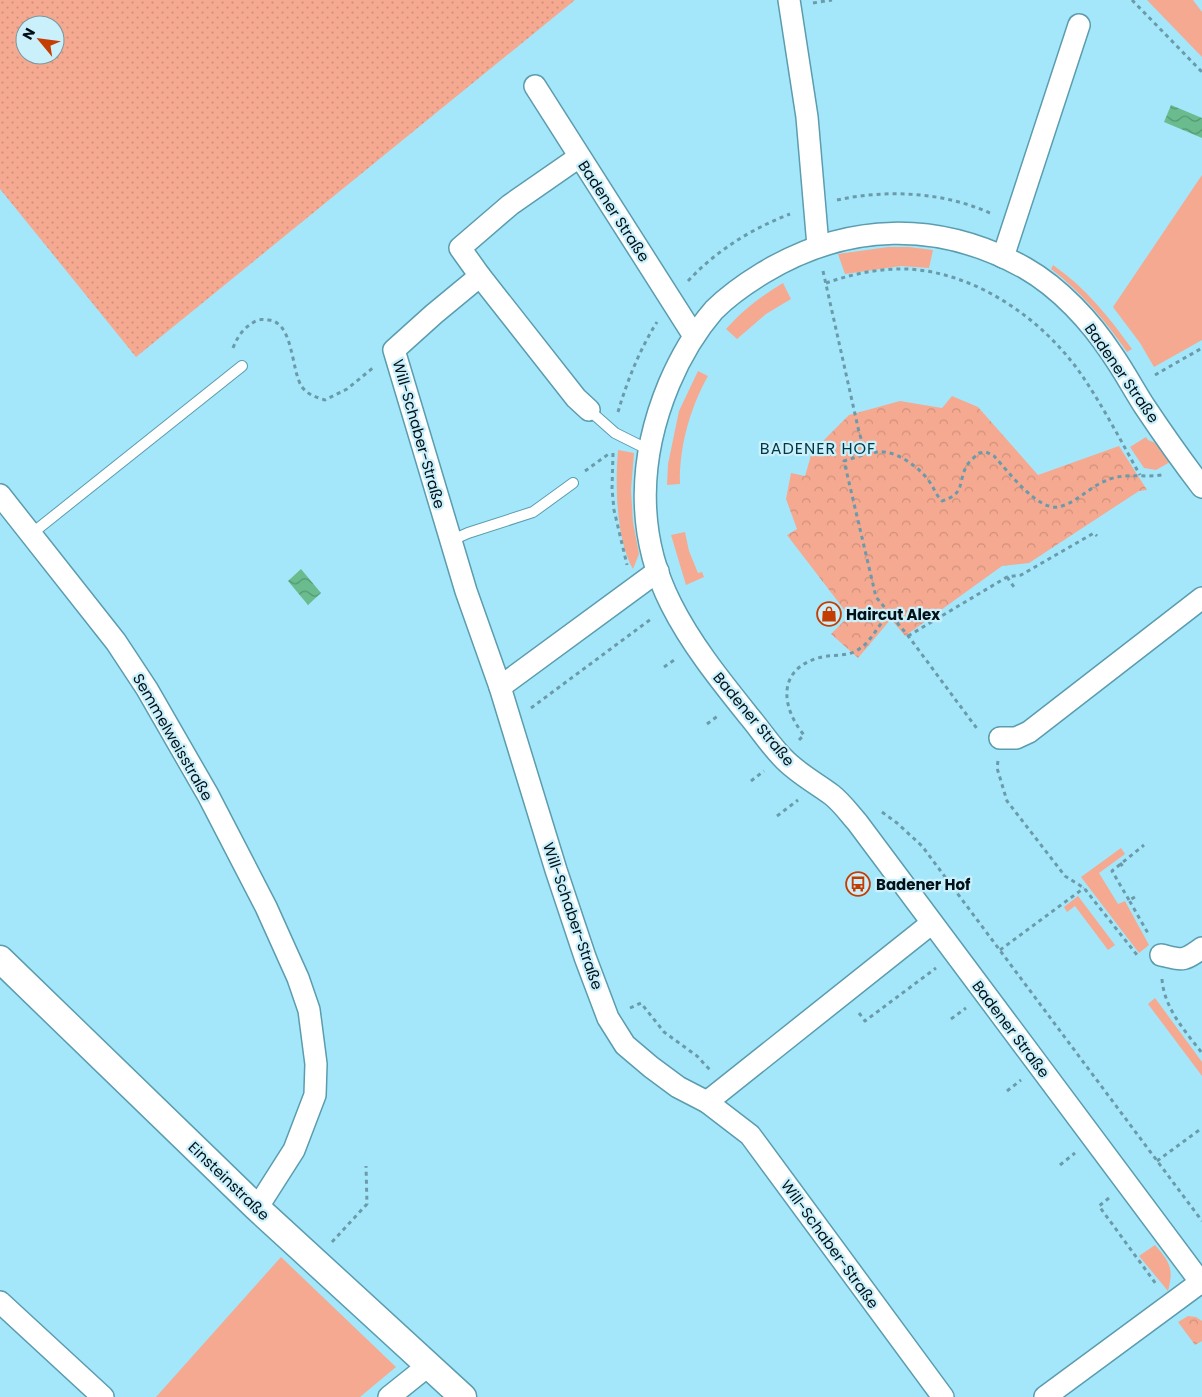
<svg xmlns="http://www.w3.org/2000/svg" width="1202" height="1397" viewBox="0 0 1202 1397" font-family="Poppins,sans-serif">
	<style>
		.grass { fill: #f5a991 }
		.park { fill: url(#park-crowns) }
		.garden { fill: url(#garden-dots); fill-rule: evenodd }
		.water { fill: url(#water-waves) }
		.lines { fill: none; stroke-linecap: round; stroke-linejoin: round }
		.service-casing { stroke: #5b9cae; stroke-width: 12 }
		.minor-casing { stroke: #5b9cae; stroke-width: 24 }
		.tertiary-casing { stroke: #5b9cae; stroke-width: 29 }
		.path { stroke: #6b9baa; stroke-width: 3; stroke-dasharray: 4 4; stroke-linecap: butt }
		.service { stroke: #fff; stroke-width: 10 }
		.minor { stroke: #fff; stroke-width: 21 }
		.tertiary { stroke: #fff; stroke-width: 26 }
		.labels { text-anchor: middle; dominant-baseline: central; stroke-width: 4.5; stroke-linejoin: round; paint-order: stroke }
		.street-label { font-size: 15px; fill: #001118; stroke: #caf0fb }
		.poi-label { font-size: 15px; font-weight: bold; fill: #001118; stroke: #caf0fb; text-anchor: start }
		.neighbourhood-label { font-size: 16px; letter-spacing: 1px; fill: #003845; stroke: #caf0fb }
	</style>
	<defs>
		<pattern id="park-crowns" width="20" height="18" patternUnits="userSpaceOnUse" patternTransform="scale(1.25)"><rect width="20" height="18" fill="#f5a991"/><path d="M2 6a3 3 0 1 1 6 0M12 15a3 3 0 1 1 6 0" fill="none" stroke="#d0907c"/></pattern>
		<pattern id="garden-dots" width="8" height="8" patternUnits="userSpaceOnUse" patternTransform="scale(1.25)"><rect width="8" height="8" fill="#f5a991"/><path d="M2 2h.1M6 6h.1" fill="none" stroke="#d0907c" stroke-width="1.8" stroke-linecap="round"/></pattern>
		<pattern id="water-waves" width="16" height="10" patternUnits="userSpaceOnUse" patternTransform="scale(1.25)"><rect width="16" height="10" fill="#6abc8e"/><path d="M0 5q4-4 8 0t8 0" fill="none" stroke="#559773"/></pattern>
	</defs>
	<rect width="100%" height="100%" fill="#a5e7fa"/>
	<g class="grass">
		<path d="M1147,0H1193L1202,12V57Z"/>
		<path d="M1202,175V340L1154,367L1140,343L1113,307Z"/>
		<path d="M888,247H909L933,250L929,268L901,266L845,274L838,254Z"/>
		<path d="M1053,265C1086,288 1109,317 1132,349L1127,352C1105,320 1081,292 1051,269Z"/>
		<path d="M783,283L791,299L766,314L737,339L726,329C743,310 761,296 783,283Z"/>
		<path d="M698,371L708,376C690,408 679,447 680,484L667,485L668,464L679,411Z"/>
		<path d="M1146,437L1148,440L1158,444L1170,462L1156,470L1144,468L1130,447Z"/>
		<path d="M618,450L634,453L631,490L633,522L639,554L633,569C616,540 615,483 618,450Z"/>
		<path d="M685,532L689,551L698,573L702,572L704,577L686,585L671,535Z"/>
		<path d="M1121,848L1125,854L1099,873L1118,904L1125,901L1149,945L1139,953L1081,877Z"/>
		<path d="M1078,896L1115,945L1108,950L1075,906L1067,912L1064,907Z"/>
		<path d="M1155,998L1202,1062V1076L1148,1004Z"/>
		<path d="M1155,1245C1170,1262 1174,1269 1168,1291L1139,1256Z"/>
		<path d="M281,1257L396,1367L360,1397H156Z"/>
	</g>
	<g class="park">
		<path d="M952,396L978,407L1038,475L1119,446L1147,490L1139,491L1029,563L1002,566L905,636L891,619L858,658L831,634L849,616L787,535L797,529L786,499L791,473L805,476L812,452L849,415L900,401L942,408Z"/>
		<path d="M1188,1316L1196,1317L1202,1321V1341L1195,1345L1178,1322Z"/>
	</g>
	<path class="garden" d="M0,0H575L136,357L0,189ZM25,25H55V55H25Z"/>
	<g class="water">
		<path d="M1171,105L1202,118V138L1164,122Z"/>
		<path d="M301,569L321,593L308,605L288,581Z"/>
	</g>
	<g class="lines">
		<g class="service-casing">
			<g id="service">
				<path d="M589,410L615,433L649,450"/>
				<path d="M30,535L242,366"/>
				<path d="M450,541L468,533L533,512L573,483"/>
			</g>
		</g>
		<g class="minor-casing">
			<g id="minor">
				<path d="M789,0L807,117L818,246"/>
				<path d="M535,86L694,336"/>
				<path d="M579,157L510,205L460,248L480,276L434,314L394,350L466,591L500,687L556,870L585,957L608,1018L625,1045L651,1067L678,1087L707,1102L750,1135L943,1397"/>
				<path d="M1003,257L1079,25"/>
				<path d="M480,276L576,398L589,410"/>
				<path d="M1202,487C1182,461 1163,434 1145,407C1134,390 1124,371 1112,354C1091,322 1060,288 1025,268C939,220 847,222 763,273C745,284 728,296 714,310C695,332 680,358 669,384C639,456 635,533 671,604C691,644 720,680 748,715C760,729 770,745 783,758C797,773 816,783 832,795C842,803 849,813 857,822L1202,1284"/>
				<path d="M0,495L116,642L147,689L208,795L266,907L298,978L309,1010L316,1064L315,1095L294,1150L257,1208"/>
				<path d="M500,687L658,571"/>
				<path d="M1000,738H1016L1029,732L1202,598"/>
				<path d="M1161,955C1183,960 1183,962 1202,948"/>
				<path d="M707,1102L932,923"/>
				<path d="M0,1302L103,1397"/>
				<path d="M389,1397L429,1365"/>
				<path d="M1045,1397L1201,1282"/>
			</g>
		</g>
		<g class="tertiary-casing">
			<path id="tertiary" d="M0,959L257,1208L463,1397"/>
		</g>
		<g class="path">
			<path d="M1132,0L1202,72"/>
			<path d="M813,3L832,0"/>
			<path d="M837,200C888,189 945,192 992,214"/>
			<path d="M823,271L859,432L866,454L844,461L876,597L909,637L978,730"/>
			<path d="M688,281C717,250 751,229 790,214"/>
			<path d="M826,283C852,274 880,268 908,269C979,273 1047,322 1085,380C1105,410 1122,443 1140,475"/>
			<path d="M233,348C238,335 245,326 258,320C262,319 265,320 269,320C294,323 291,371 302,387C308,395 316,397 325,400L347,389L374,367"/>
			<path d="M1155,375L1202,348"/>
			<path d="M618,412C627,381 640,349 657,322"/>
			<path d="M613,453L612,489L614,510L627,565"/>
			<path d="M866,454C870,454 874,452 878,452C896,450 919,467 929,481C934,488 936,495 942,501C965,494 958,483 966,467C968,462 975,457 979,453L986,452L994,456C1008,471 1040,515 1062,506C1078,501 1090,487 1105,481C1124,472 1143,478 1162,475"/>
			<path d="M585,471L610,453"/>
			<path d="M1007,577L1014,587"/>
			<path d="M908,636L1007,577L1021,575L1094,533L1097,536"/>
			<path d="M664,667L677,658"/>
			<path d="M531,708L651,619"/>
			<path d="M707,724L719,715"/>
			<path d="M799,740L804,735C781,707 777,670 818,658C830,654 845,657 856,651C871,643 877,626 889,614"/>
			<path d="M998,761L997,768L1007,801L1065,876L1084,888L1137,955"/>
			<path d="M751,781L764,771"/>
			<path d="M882,812L897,823L922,846L1202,1221"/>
			<path d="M777,816L798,800"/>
			<path d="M1120,863L1125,869"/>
			<path d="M1135,897L1129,900L1149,935"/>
			<path d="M1129,900L1112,871L1144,845"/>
			<path d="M1000,950L1084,888"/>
			<path d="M1162,979C1164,1008 1185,1031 1202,1053"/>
			<path d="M630,1008L641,1003L664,1032L697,1056L710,1070"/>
			<path d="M859,1013L865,1021L936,968"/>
			<path d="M951,1019L966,1008"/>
			<path d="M1007,1091L1021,1080"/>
			<path d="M1157,1161L1202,1128"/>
			<path d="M1060,1165L1075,1153"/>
			<path d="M1109,1198L1099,1206L1156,1284"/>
			<path d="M332,1242L367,1204L366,1166"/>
		</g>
		<use href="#service" class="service"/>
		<use href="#minor" class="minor"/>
		<use href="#tertiary" class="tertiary"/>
	</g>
	<defs>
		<g id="shop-ring" transform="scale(1.25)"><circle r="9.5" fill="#caf0fb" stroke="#c43d03" stroke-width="1.5"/><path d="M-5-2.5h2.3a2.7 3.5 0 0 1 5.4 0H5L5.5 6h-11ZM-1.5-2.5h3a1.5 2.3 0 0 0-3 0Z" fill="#c43d03"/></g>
		<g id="bus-ring" transform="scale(1.25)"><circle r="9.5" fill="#caf0fb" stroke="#c43d03" stroke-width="1.5"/><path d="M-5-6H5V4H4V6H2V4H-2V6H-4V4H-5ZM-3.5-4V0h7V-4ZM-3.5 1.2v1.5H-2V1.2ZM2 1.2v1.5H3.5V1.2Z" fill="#c43d03"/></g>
	</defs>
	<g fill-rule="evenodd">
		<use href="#shop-ring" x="829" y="614"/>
		<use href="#bus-ring" x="858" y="884"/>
	</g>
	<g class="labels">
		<g class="street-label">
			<text transform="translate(614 211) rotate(57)">Badener Straße</text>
			<text transform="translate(1122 373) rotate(55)">Badener Straße</text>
			<text transform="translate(419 434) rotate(74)">Will-Schaber-Straße</text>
			<text transform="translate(754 719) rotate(50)">Badener Straße</text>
			<text transform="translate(173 737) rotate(60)">Semmelweisstraße</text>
			<text transform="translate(573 916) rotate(71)">Will-Schaber-Straße</text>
			<text transform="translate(1011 1029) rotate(53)">Badener Straße</text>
			<text transform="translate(229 1181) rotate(44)">Einsteinstraße</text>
			<text transform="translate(830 1244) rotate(54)">Will-Schaber-Straße</text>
		</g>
		<g class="poi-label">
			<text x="846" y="614">Haircut Alex</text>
			<text x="876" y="884">Badener Hof</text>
		</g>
		<g class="neighbourhood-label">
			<text x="818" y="448">BADENER HOF</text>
		</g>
	</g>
	<g transform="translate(40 40) rotate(299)"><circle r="24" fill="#caf0fb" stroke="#7997a0"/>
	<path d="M0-4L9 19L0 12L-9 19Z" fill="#c43d03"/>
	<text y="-8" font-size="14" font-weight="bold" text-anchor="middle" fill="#001118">N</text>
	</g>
</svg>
